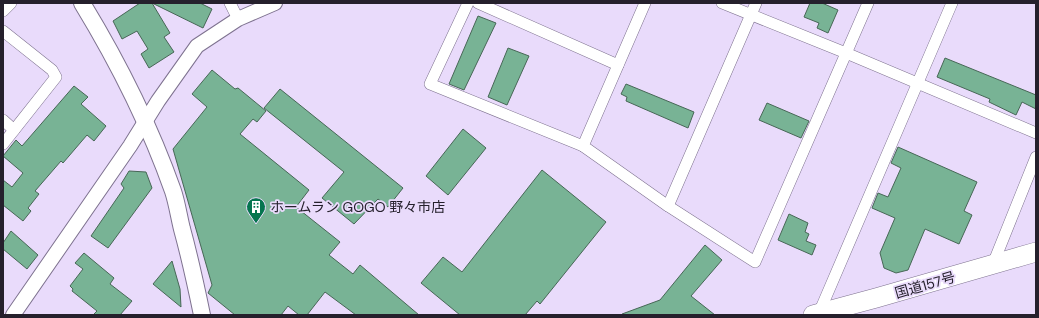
<svg xmlns="http://www.w3.org/2000/svg" width="1039" height="318" viewBox="0 0 1039 318" font-family="'DM Sans','Noto Sans JP',sans-serif">
	<style>
		.building { fill: #78b395; stroke: #476756 }
		.lines { fill: none; stroke-linecap: round; stroke-linejoin: round }
		.minor-casing { stroke: #7e728f; stroke-width: 12 }
		.tertiary-casing { stroke: #7e728f; stroke-width: 16 }
		.secondary-casing { stroke: #7e728f; stroke-width: 18 }
		.trunk-casing { stroke: #7e728f; stroke-width: 20 }
		.minor { stroke: #fff; stroke-width: 11 }
		.tertiary { stroke: #fff; stroke-width: 14 }
		.secondary { stroke: #fff; stroke-width: 16 }
		.trunk { stroke: #fff; stroke-width: 19 }
		.labels { text-anchor: middle; dominant-baseline: central; stroke-width: 3.5; stroke-linejoin: round; paint-order: stroke }
		.poi-label { font-size: 14px; fill: #25202c; stroke: #e9dbfb; text-anchor: start }
		.street-label { font-size: 14px; fill: #25202c; stroke: #e9dbfb }
	</style>
	<rect width="100%" height="100%" fill="#e9dbfb"/>
	<g class="building">
		<path d="M140,3H200L212,9L203,28L152,3L170,33L164,37L174,52L149,68L141,54L148,49L137,31L122,39L113,21Z"/>
		<path d="M810,3H822L838,10L828,33L817,28L819,23L804,17Z"/>
		<path d="M478,16L496,23L464,90L449,84Z"/>
		<path d="M508,48L529,56L507,105L488,97Z"/>
		<path d="M945,58L1036,95V109L1022,102L1016,115L989,102L990,99L937,77Z"/>
		<path d="M212,70L235,89L238,88L266,111L257,122L253,119L240,134L309,190L296,207L340,242L329,255L353,274L360,265L419,315H356L325,292L307,315H299L288,306L281,315H235L208,293L212,285L173,149L207,107L192,94Z"/>
		<path d="M626,84L694,112L688,128L626,101L627,97L621,94Z"/>
		<path d="M74,86L88,97L81,104L106,126L94,141L87,135L63,163L61,161L35,191L39,194L28,208L31,211L23,221L3,205V180L12,187L23,173L3,156L16,140L22,146Z"/>
		<path d="M280,89L403,188L388,207L378,199L354,224L322,198L344,172L264,108Z"/>
		<path d="M767,103L809,121L801,138L759,120Z"/>
		<path d="M463,129L486,148L448,195L426,176Z"/>
		<path d="M898,147L977,182L964,211L972,215L959,244L925,229L908,270L896,273L884,268L880,253L895,218L872,208L878,193L888,197L901,168L891,163Z"/>
		<path d="M542,170L606,222L540,304L537,301L525,315H460L421,283L443,257L462,272Z"/>
		<path d="M129,171L146,172L152,188L108,248L91,236L124,188L121,184Z"/>
		<path d="M789,214L808,223L805,232L809,234L806,241L816,245L812,255L778,240Z"/>
		<path d="M11,231L38,255L27,269L3,249V243Z"/>
		<path d="M705,245L722,260L691,296L715,315H623L622,314L660,300Z"/>
		<path d="M84,253L114,278L110,284L132,301L120,315H93L97,311L72,291L73,289L70,286L83,269L75,263Z"/>
		<path d="M172,261L180,289L181,307L153,284Z"/>
	</g>
	<g class="lines">
		<g class="minor-casing">
			<g id="minor">
				<path d="M230,3L238,19"/>
				<path d="M468,3L430,84L583,146"/>
				<path d="M478,3L618,65"/>
				<path d="M645,3L583,146L668,206L755,262L868,3"/>
				<path d="M722,3L846,53L1036,133"/>
				<path d="M3,11L11,3"/>
				<path d="M3,31L52,70L56,77L3,144"/>
				<path d="M3,120L14,130"/>
				<path d="M668,206L756,3"/>
				<path d="M993,264L1036,157"/>
				<path d="M819,313L952,3"/>
			</g>
		</g>
		<g class="tertiary-casing">
			<path id="tertiary" d="M13,315L130,146L158,101L197,46L238,19L275,3"/>
		</g>
		<g class="secondary-casing">
			<path id="secondary" d="M82,3C118,62 150,126 173,191C177,203 179,217 182,229C190,258 196,286 202,315"/>
		</g>
		<g class="trunk-casing">
			<path id="trunk" d="M813,315L876,298L1036,252"/>
		</g>
		<use href="#minor" class="minor"/>
		<use href="#tertiary" class="tertiary"/>
		<use href="#secondary" class="secondary"/>
		<use href="#trunk" class="trunk"/>
	</g>
	<defs>
		<g id="building-pin" transform="scale(1)"><path d="M0 17L-7.5 6A9.5 9.5 0 1 1 7.5 6Z" fill="#05754f" stroke="#e9dbfb"/><path d="M-4-6H4V6H1V3H-1V6H-4ZM-2.5-4.3h1.7v1.8h-1.7ZM.8-4.3h1.7v1.8H.8ZM-2.5-1h1.7V.8h-1.7ZM.8-1h1.7V.8H.8Z" fill="#fff"/></g>
	</defs>
	<g fill-rule="evenodd">
		<use href="#building-pin" x="256" y="207"/>
	</g>
	<g class="labels">
		<g class="poi-label">
			<text x="270" y="207">ホームラン GOGO 野々市店</text>
		</g>
		<g class="street-label">
			<text transform="translate(925 285) rotate(-16)">国道157号</text>
		</g>
	</g>
	<rect width="1039" height="318" fill="none" stroke="#25202c" stroke-width="8"/>
</svg>
